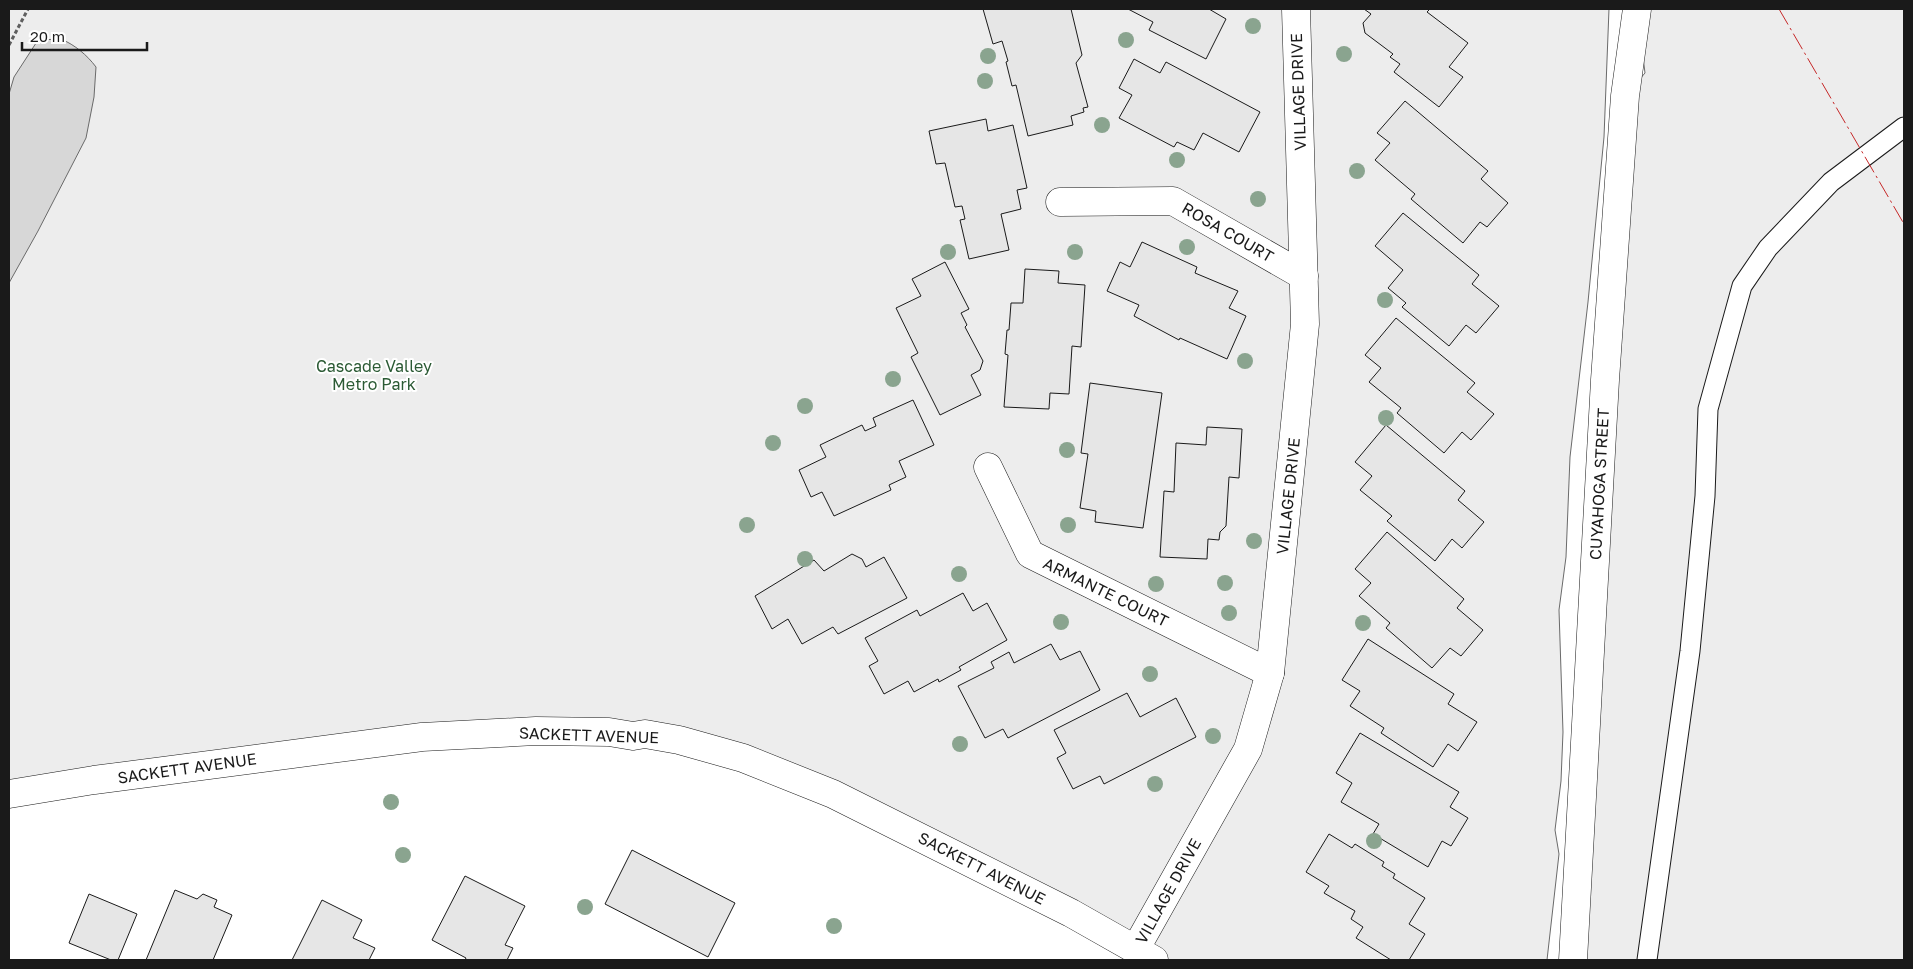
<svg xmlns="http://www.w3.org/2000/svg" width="1913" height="969" viewBox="0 0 1913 969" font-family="'Golos Text',sans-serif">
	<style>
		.built { fill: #ededed; stroke: #6a6a6a }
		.water { fill: #d7d7d7; stroke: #6a6a6a }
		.building { fill: #e6e6e6; stroke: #1a1a1a }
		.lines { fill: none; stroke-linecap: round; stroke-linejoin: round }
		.service-casing { stroke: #1a1a1a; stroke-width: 21 }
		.minor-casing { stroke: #1a1a1a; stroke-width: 29 }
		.tertiary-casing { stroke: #1a1a1a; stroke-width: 29 }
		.path { stroke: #5f5f5f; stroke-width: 3; stroke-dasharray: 4 2.5; stroke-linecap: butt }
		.service { stroke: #fff; stroke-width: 19 }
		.minor { stroke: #fff; stroke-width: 28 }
		.tertiary { stroke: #fff; stroke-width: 28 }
		.power { stroke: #c62828; stroke-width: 1; stroke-dasharray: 18 4 2.5 4; stroke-linecap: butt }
		.tree { fill: #8aa48f }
		.labels { text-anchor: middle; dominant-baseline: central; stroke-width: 4; stroke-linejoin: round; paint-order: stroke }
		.street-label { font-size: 16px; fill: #1a1a1a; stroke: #fff }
		.park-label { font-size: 16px; fill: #2b5a34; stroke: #fff }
	</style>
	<rect width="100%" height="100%" fill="#fff"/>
	<g class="built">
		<path d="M9,9H1609L1604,137L1588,302L1570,457L1566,557L1559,610L1563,732L1561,781L1555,830L1559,854L1547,960H1154L743,758L536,731L9,795Z"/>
		<path d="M1637,9H1904V960H1574L1625,96L1645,73Z"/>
	</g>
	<path class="water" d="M61,39C75,45 87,55 96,67L94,97L86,138L38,231L9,283V94L14,77L38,40Z"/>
	<g class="building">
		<path d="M983,9H1071L1082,55L1076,63L1088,107L1083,108L1084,112L1071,116L1073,125L1028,136L1016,85L1012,86L1006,62L1008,61L1002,41L993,44Z"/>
		<path d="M1128,9H1209L1226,19L1206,59L1149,30L1153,22Z"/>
		<path d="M1364,9H1430L1427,12L1468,43L1449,67L1463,77L1439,107L1394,72L1400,64L1390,57L1393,54L1365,33L1363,23L1371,14Z"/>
		<path d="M1134,59L1160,73L1166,62L1260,112L1239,152L1203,133L1194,150L1177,142L1174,147L1119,118L1132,95L1119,88Z"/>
		<path d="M1405,101L1488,171L1481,179L1508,203L1487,227L1480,222L1463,243L1411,199L1415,194L1375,160L1390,143L1377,133Z"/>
		<path d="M986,119L988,131L1013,125L1027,188L1017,190L1021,209L1001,214L1009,250L969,259L960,220L965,219L962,206L955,207L945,163L936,164L929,131Z"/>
		<path d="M1403,213L1479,275L1472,284L1499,306L1476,333L1466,325L1449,346L1402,307L1406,303L1388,288L1403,270L1375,246Z"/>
		<path d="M1142,242L1197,267L1195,273L1238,291L1229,308L1246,316L1227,359L1180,338L1179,340L1134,316L1139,305L1107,291L1120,262L1130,267Z"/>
		<path d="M945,262L969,309L961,313L967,325L965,327L983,361L980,370L971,375L981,395L940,415L911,357L918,353L896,308L921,296L912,279Z"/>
		<path d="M1025,269L1059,271L1058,283L1085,285L1081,347L1072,346L1069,394L1050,393L1049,409L1004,407L1008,355L1005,354L1007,330H1009L1011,303H1023Z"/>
		<path d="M1396,318L1475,383L1467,392L1494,414L1471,440L1462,432L1444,453L1397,413L1401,408L1369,382L1381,368L1365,355Z"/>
		<path d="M1090,383L1162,393L1143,528L1095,522L1096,511L1080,508L1088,454L1081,453Z"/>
		<path d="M913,400L934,445L899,461L906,477L889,485L891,490L834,516L822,492L811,497L799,470L826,457L820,445L862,425L865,431L876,426L873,418Z"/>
		<path d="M1386,425L1465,491L1458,500L1484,522L1462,548L1452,539L1435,561L1387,521L1392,516L1360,490L1372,476L1355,462Z"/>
		<path d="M1207,427L1242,429L1239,478L1229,477L1226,526L1220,532L1219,540L1208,539L1207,559L1160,557L1164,491L1174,492L1176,443L1206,445Z"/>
		<path d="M1387,532L1464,599L1457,608L1483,630L1461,656L1450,648L1432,668L1386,628L1390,623L1359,596L1371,583L1355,569Z"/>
		<path d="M852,554L862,559L866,567L884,557L907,598L838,634L833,627L802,644L788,619L772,629L755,596L814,560L824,571Z"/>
		<path d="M963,593L973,611L987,603L1007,640L959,667L961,670L939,682L938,679L914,692L908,681L884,694L869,666L878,661L865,638L917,610L920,616Z"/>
		<path d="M1368,639L1454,694L1448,704L1477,722L1458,751L1448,744L1433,767L1381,733L1384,728L1350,706L1360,691L1342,680Z"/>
		<path d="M1051,644L1060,660L1080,651L1100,690L1008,738L1003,729L985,738L958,686L994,668L991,662L1009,652L1014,663Z"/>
		<path d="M1127,693L1140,717L1176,698L1196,737L1104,784L1100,776L1073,789L1057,758L1066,753L1054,730Z"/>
		<path d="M1360,733L1459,792L1450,807L1468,818L1451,846L1442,841L1428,867L1373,834L1379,824L1341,802L1352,783L1336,773Z"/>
		<path d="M1329,834L1352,848L1355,844L1384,862L1382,866L1395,874L1393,878L1425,898L1409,924L1425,934L1409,960H1391L1356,938L1363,927L1351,919L1355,911L1324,893L1329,886L1306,872Z"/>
		<path d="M632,850L735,903L708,957L605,904Z"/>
		<path d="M465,876L525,906L505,945L513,948L507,960H465L466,958L432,940Z"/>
		<path d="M175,890L197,899L203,894L217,900L214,907L232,915L213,960H146Z"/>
		<path d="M89,894L137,914L118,960H111L69,943Z"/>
		<path d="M322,900L362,920L353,938L375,948L369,960H292Z"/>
	</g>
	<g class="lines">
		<g class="service-casing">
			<path id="service" d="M1647,960L1690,651L1705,496L1708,409L1742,286L1768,248L1831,182L1904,127"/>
		</g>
		<g class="minor-casing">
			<g id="minor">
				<path d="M1060,202L1173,201L1304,276"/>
				<path d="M988,467L1030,554L1270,673"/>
				<path d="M1135,950L1248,749L1270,673L1305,324L1296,9"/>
			</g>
		</g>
		<g class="tertiary-casing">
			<g id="tertiary">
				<path d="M9,794L94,780L422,737L536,731L609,732L633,736L645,734L679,740L743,758L833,794L1071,913L1154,960"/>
				<path d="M1573,960L1605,380L1625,96L1637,9"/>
			</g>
		</g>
		<path class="path" d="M9,45L28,9"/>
		<use href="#service" class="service"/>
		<use href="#minor" class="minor"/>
		<use href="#tertiary" class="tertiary"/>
		<path class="power" d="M1779,9L1904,224"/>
	</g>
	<g class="tree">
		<circle cx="1253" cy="26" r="8"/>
		<circle cx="1126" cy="40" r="8"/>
		<circle cx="1344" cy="54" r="8"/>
		<circle cx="988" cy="56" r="8"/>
		<circle cx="985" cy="81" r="8"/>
		<circle cx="1102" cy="125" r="8"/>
		<circle cx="1177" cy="160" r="8"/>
		<circle cx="1357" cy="171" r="8"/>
		<circle cx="1258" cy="199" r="8"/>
		<circle cx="1187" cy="247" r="8"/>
		<circle cx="948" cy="252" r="8"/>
		<circle cx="1075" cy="252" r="8"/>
		<circle cx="1385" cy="300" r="8"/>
		<circle cx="1245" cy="361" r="8"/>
		<circle cx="893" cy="379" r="8"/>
		<circle cx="805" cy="406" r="8"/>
		<circle cx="1386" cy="418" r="8"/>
		<circle cx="773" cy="443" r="8"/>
		<circle cx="1067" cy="450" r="8"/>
		<circle cx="747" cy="525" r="8"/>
		<circle cx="1068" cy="525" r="8"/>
		<circle cx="1254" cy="541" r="8"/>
		<circle cx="805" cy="559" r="8"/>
		<circle cx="959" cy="574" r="8"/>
		<circle cx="1225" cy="583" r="8"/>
		<circle cx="1156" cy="584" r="8"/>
		<circle cx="1229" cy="613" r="8"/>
		<circle cx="1061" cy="622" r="8"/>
		<circle cx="1363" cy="623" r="8"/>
		<circle cx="1150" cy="674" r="8"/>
		<circle cx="1213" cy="736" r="8"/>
		<circle cx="960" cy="744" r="8"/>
		<circle cx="1155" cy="784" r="8"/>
		<circle cx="391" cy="802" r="8"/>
		<circle cx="1374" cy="841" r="8"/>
		<circle cx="403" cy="855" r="8"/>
		<circle cx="585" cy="907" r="8"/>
		<circle cx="834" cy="926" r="8"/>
	</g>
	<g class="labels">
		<g class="street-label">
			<text transform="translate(1298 92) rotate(-92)">VILLAGE DRIVE</text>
			<text transform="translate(1228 232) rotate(30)">ROSA COURT</text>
			<text transform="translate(1599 484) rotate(-87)">CUYAHOGA STREET</text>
			<text transform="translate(1288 496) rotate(-84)">VILLAGE DRIVE</text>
			<text transform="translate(1106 592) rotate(26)">ARMANTE COURT</text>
			<text transform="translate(589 735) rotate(2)">SACKETT AVENUE</text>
			<text transform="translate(187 768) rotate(-8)">SACKETT AVENUE</text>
			<text transform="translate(982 868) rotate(27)">SACKETT AVENUE</text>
			<text transform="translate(1168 891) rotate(-61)">VILLAGE DRIVE</text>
		</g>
		<g class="park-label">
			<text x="374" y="366">Cascade Valley<tspan x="374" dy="18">Metro Park</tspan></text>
		</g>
	</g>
	<rect width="1913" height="969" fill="none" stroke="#1a1a1a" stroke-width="20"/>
	<path d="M22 42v8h125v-8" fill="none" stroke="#1a1a1a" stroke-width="2.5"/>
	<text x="30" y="42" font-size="15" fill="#1a1a1a" stroke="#ffffff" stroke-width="4" paint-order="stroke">20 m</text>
</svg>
